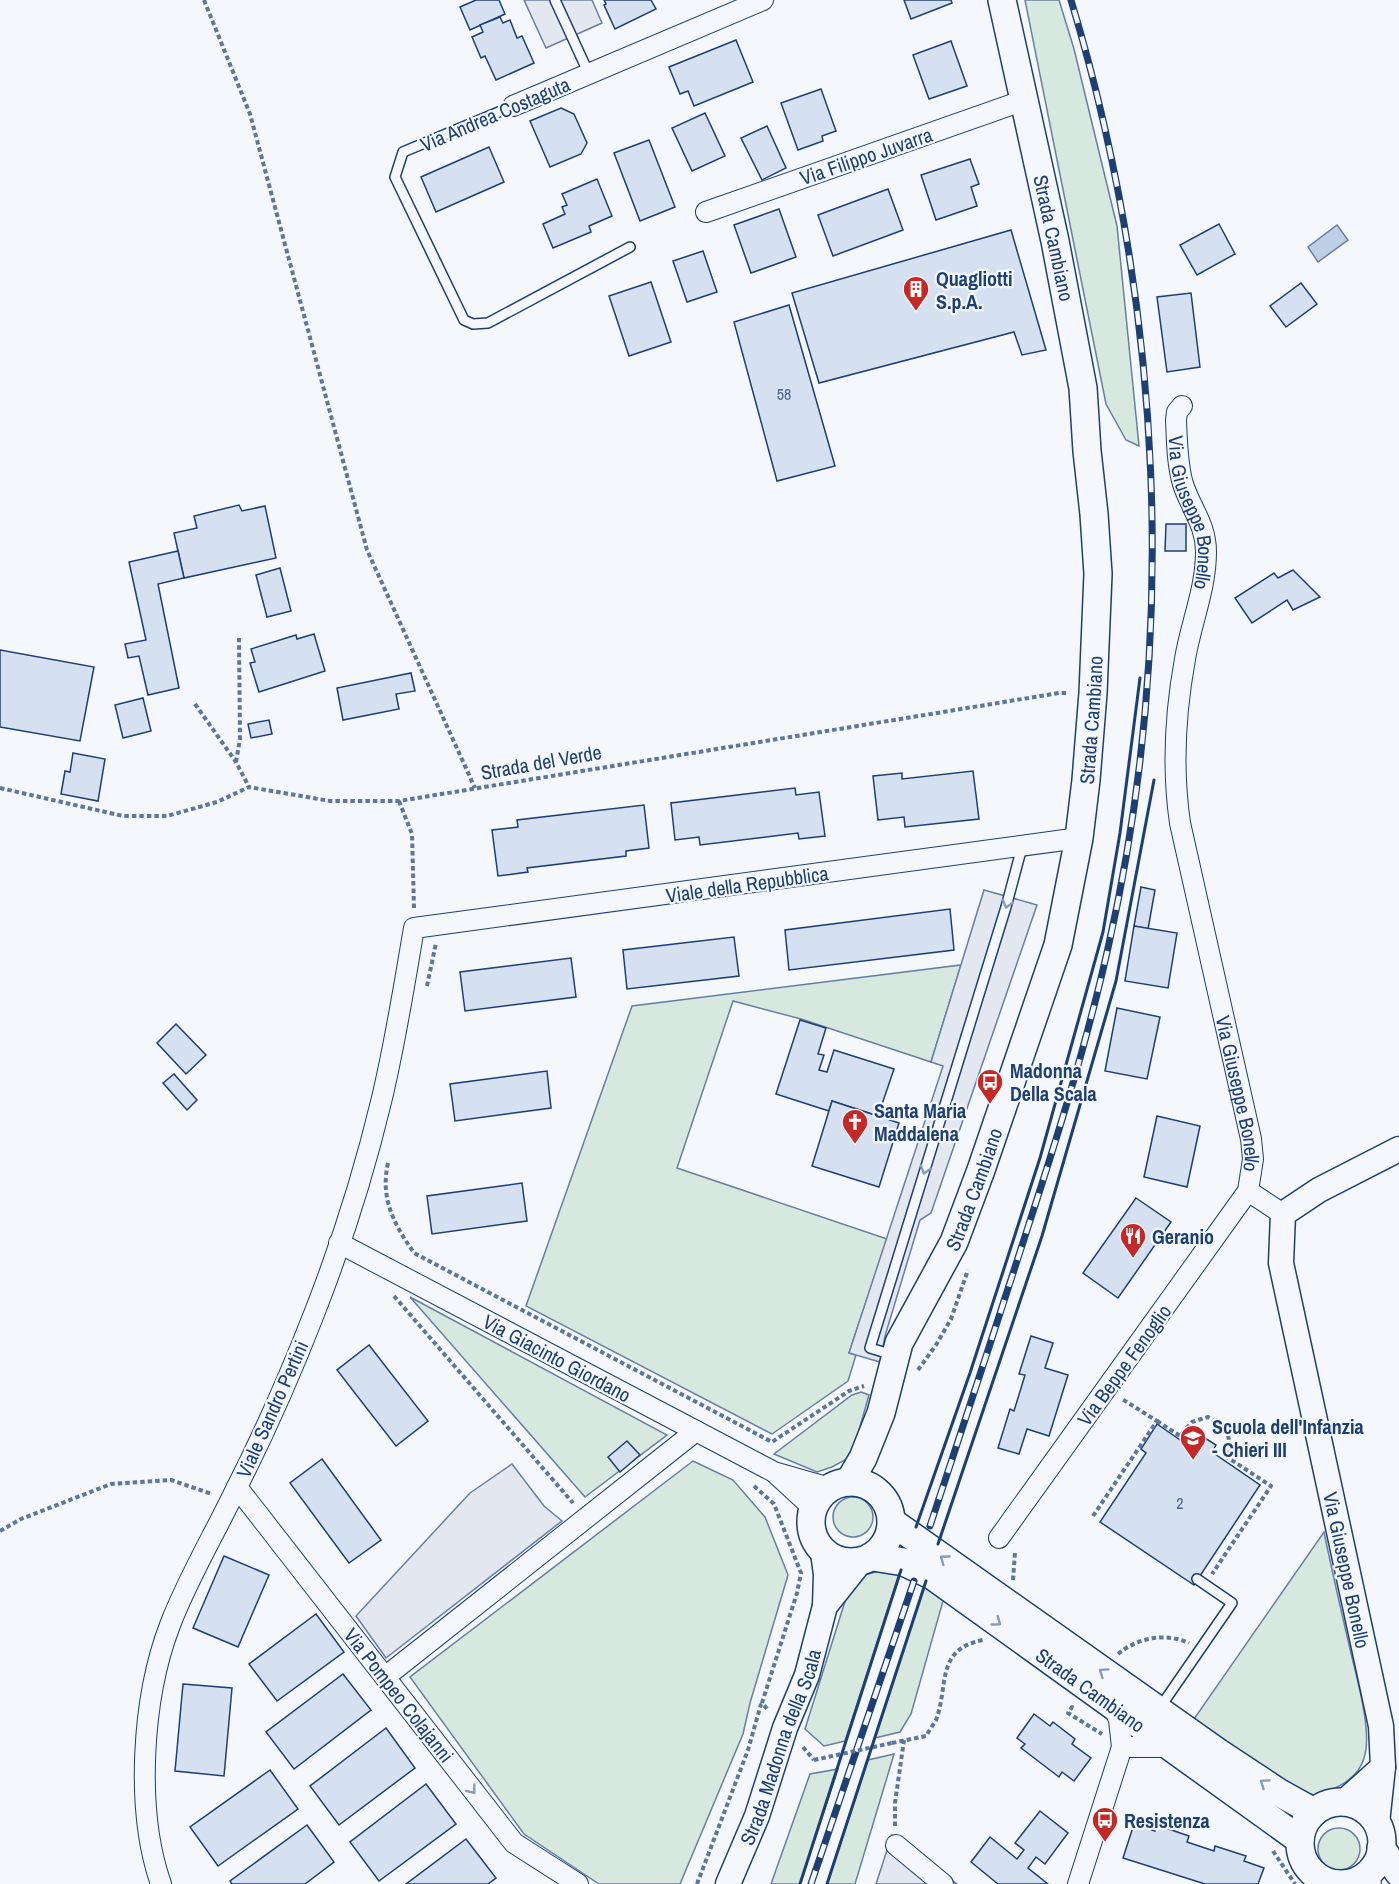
<svg xmlns="http://www.w3.org/2000/svg" width="1399" height="1884" viewBox="0 0 1399 1884" font-family="'Archivo Narrow',sans-serif">
	<style>
		.green { fill: #d7e8df; stroke: #687fa3; stroke-width: 1.5 }
		.parking { fill: #e3e8f0; stroke: #687fa3; stroke-width: 1.5 }
		.water { fill: #bed0e5; stroke: #687fa3; stroke-width: 1.5 }
		.building { fill: #d5e0f0; stroke: #1d3f73; stroke-width: 1.5 }
		.lines { fill: none; stroke-linecap: round; stroke-linejoin: round }
		.service-casing { stroke: #1d3f73; stroke-width: 12 }
		.minor-casing { stroke: #1d3f73; stroke-width: 22 }
		.tertiary-casing { stroke: #1d3f73; stroke-width: 27 }
		.secondary-casing { stroke: #1d3f73; stroke-width: 30 }
		.path { stroke: #5e769c; stroke-width: 4; stroke-dasharray: 4.5 3; stroke-linecap: butt }
		.service { stroke: #f4f7fb; stroke-width: 9 }
		.minor { stroke: #f4f7fb; stroke-width: 20 }
		.tertiary { stroke: #f4f7fb; stroke-width: 24 }
		.secondary { stroke: #f4f7fb; stroke-width: 27 }
		.rail-casing { stroke: #1d3f73; stroke-width: 7 }
		.rail { stroke: #f4f7fb; stroke-width: 4.5; stroke-dasharray: 14; stroke-linecap: butt }
		.path-bridge { stroke: #5e769c; stroke-width: 4; stroke-dasharray: 4.5 3; stroke-linecap: butt }
		.wall { stroke: #1d3f73; stroke-width: 3 }
		.oneway { stroke: #889bb7 }
		.labels { text-anchor: middle; dominant-baseline: central; stroke-width: 4.5; stroke-linejoin: round; paint-order: stroke }
		.number-label { font-size: 16px; fill: #4b6792 }
		.street-label { font-size: 20px; fill: #1d3f73; stroke: #f4f7fb }
		.poi-label { font-size: 20px; font-weight: bold; fill: #1d3f73; stroke: #f4f7fb; text-anchor: start }
	</style>
	<rect width="100%" height="100%" fill="#f4f7fb"/>
	<g class="green">
		<path d="M1025,0H1059L1074,49L1117,226L1139,446L1126,440L1106,404Z"/>
		<path d="M961,965L931,1062L801,1019L733,1001L677,1168L887,1239L849,1353L856,1355L848,1381L772,1434L526,1306L632,1006Z"/>
		<path d="M410,1297L667,1435L585,1497Z"/>
		<path d="M861,1392L869,1395L853,1451L845,1460L832,1467L817,1472L774,1454L852,1395Z"/>
		<path d="M693,1461L733,1480L765,1517L788,1575L750,1703L743,1734L680,1884H599L524,1834L410,1677Z"/>
		<circle cx="853" cy="1517" r="20"/>
		<path d="M1324,1532C1332,1571 1341,1610 1350,1649C1356,1676 1373,1732 1364,1758C1358,1780 1335,1789 1316,1796L1292,1787L1194,1719Z"/>
		<path d="M883,1570L899,1575L845,1741L824,1746L805,1729L847,1595L865,1575Z"/>
		<path d="M926,1581L943,1593V1601L911,1714L900,1732L875,1738Z"/>
		<path d="M894,1754L855,1884H827L868,1760Z"/>
		<path d="M838,1769L800,1884H771L810,1774Z"/>
		<circle cx="1339" cy="1849" r="21"/>
	</g>
	<g class="parking">
		<path d="M524,0H592L602,23L546,48Z"/>
		<path d="M984,890L1037,905L931,1213L920,1220L885,1336L880,1362L849,1353L943,1066L931,1062Z"/>
		<path d="M512,1464L544,1506L562,1521L386,1658L356,1616L470,1493Z"/>
		<path d="M892,1835L957,1884H876Z"/>
	</g>
	<path class="water" d="M1337,225L1348,240L1318,262L1308,247Z"/>
	<g class="building">
		<path d="M476,0H499L505,14L470,30L460,7Z"/>
		<path d="M604,0H651L656,9L615,29L604,5L606,4Z"/>
		<path d="M904,0H951L952,3L911,19Z"/>
		<path d="M500,17L503,23L510,20L517,38L522,36L534,63L496,80L485,56L481,58L472,37L483,32L480,25Z"/>
		<path d="M736,40L753,82L694,106L688,91L680,94L669,67Z"/>
		<path d="M951,41L967,86L929,99L913,55Z"/>
		<path d="M821,89L836,131L822,136L823,141L798,150L781,103Z"/>
		<path d="M561,108L574,114L587,143L581,154L550,167L530,121Z"/>
		<path d="M705,113L725,156L692,171L672,128Z"/>
		<path d="M767,126L786,168L762,180L741,138Z"/>
		<path d="M649,140L675,207L640,221L614,153Z"/>
		<path d="M489,147L504,182L436,212L421,177Z"/>
		<path d="M970,159L979,184L971,187L977,206L936,220L921,175Z"/>
		<path d="M597,179L612,216L589,226L591,232L553,248L543,224L565,214L562,207L567,205L562,194Z"/>
		<path d="M888,189L903,230L833,256L818,215Z"/>
		<path d="M779,209L796,257L751,273L734,225Z"/>
		<path d="M1219,224L1235,254L1197,275L1180,245Z"/>
		<path d="M1011,230L1046,350L1022,355L1014,332L819,383L792,293Z"/>
		<path d="M703,251L717,292L687,302L673,261Z"/>
		<path d="M651,282L671,342L629,356L609,296Z"/>
		<path d="M1301,283L1317,304L1286,327L1270,306Z"/>
		<path d="M1191,293L1200,367L1167,372L1157,297Z"/>
		<path d="M789,305L835,466L777,481L734,322Z"/>
		<path d="M239,505L242,511L265,506L276,558L184,578L174,533L197,528L194,516Z"/>
		<path d="M1166,524H1186V551H1165Z"/>
		<path d="M178,551L184,578L158,584L179,688L148,695L139,656L128,658L125,644L146,640L129,562Z"/>
		<path d="M280,568L291,611L267,617L256,575Z"/>
		<path d="M1293,570L1320,597L1293,610L1287,600L1252,623L1235,598L1274,573L1278,578Z"/>
		<path d="M314,634L325,671L259,692L250,663L255,662L251,649L296,635L297,639Z"/>
		<path d="M0,650L94,667L80,741L0,727Z"/>
		<path d="M411,673L415,691L396,694L399,709L343,720L337,688Z"/>
		<path d="M143,698L151,731L123,738L115,705Z"/>
		<path d="M269,720L272,734L251,738L248,724Z"/>
		<path d="M73,753L105,759L98,801L61,794L65,771L70,772Z"/>
		<path d="M973,771L979,819L905,827L904,817L878,820L873,776L902,773V779Z"/>
		<path d="M795,788L796,795L819,792L825,836L799,839L798,833L700,845L699,837L675,840L671,803Z"/>
		<path d="M644,805L649,848L626,851V856L527,868L528,872L498,876L492,830L518,827L517,820Z"/>
		<path d="M1141,887L1155,890L1148,929L1134,926Z"/>
		<path d="M950,909L954,950L789,970L785,930Z"/>
		<path d="M1134,926L1177,933L1168,988L1125,981Z"/>
		<path d="M734,937L739,976L627,989L623,950Z"/>
		<path d="M571,958L576,997L465,1011L460,972Z"/>
		<path d="M1117,1008L1160,1017L1147,1079L1105,1071Z"/>
		<path d="M800,1020L826,1028L818,1054L824,1055L819,1070L827,1072L834,1050L894,1069L878,1116L832,1101L829,1111L776,1094Z"/>
		<path d="M176,1024L206,1055L186,1074L157,1043Z"/>
		<path d="M547,1071L551,1108L455,1121L450,1084Z"/>
		<path d="M174,1074L197,1100L187,1110L163,1083Z"/>
		<path d="M832,1101L899,1123L879,1187L812,1166Z"/>
		<path d="M1157,1116L1200,1126L1187,1187L1144,1177Z"/>
		<path d="M522,1183L527,1221L432,1234L427,1196Z"/>
		<path d="M1136,1198L1171,1222L1118,1298L1083,1273Z"/>
		<path d="M1031,1336L1053,1343L1045,1368L1068,1375L1049,1436L1027,1429L1019,1454L998,1448L1010,1409L1014,1411L1025,1375L1019,1374Z"/>
		<path d="M369,1345L428,1421L396,1446L337,1370Z"/>
		<path d="M1157,1424L1186,1444L1194,1431L1216,1445L1212,1452L1260,1485L1194,1585L1100,1522L1146,1453L1141,1449Z"/>
		<path d="M627,1441L640,1455L620,1472L608,1457Z"/>
		<path d="M322,1459L381,1540L349,1563L290,1483Z"/>
		<path d="M224,1556L269,1575L238,1647L193,1628Z"/>
		<path d="M316,1614L344,1652L277,1701L249,1664Z"/>
		<path d="M343,1674L371,1710L294,1769L266,1732Z"/>
		<path d="M183,1684L232,1688L224,1776L175,1771Z"/>
		<path d="M1034,1714L1050,1726L1053,1722L1075,1739L1072,1744L1091,1758L1074,1781L1062,1772L1059,1777L1021,1748L1025,1744L1017,1738Z"/>
		<path d="M386,1728L415,1768L339,1825L310,1786Z"/>
		<path d="M270,1770L298,1809L218,1866L190,1827Z"/>
		<path d="M426,1784L456,1824L379,1881L350,1842Z"/>
		<path d="M1040,1811L1068,1833L1045,1864L1036,1857L1028,1868L1048,1884H998L971,1862L990,1837L1017,1859L1024,1850L1015,1843Z"/>
		<path d="M1134,1824L1155,1831L1157,1825L1189,1836L1187,1842L1214,1851L1215,1846L1246,1856L1244,1861L1264,1868L1258,1884H1205L1123,1858Z"/>
		<path d="M307,1825L334,1862L305,1884H232L230,1881Z"/>
		<path d="M466,1839L496,1878L488,1884H406Z"/>
	</g>
	<g class="lines">
		<g class="service-casing">
			<g id="service">
				<path d="M555,0L589,74"/>
				<path d="M513,106L403,152L395,177L464,320L473,324L488,323L630,247"/>
				<path d="M893,1355L870,1348L1006,907L1022,847"/>
				<path d="M1159,1709L1232,1603L1197,1579"/>
			</g>
		</g>
		<g class="minor-casing">
			<g id="minor">
				<path d="M513,106L763,0"/>
				<path d="M706,212L1025,100"/>
				<path id="s1" d="M1182,406L1177,412L1176,420C1177,441 1177,464 1183,484C1191,509 1206,524 1206,552C1206,589 1191,623 1185,659C1175,714 1172,768 1180,823L1251,1139L1253,1159L1248,1191L1283,1214"/>
				<path d="M339,1243L774,1472L830,1488"/>
				<path d="M776,1474L813,1508"/>
				<path d="M237,1487L514,1843L578,1884"/>
				<path d="M999,1538L1248,1191"/>
				<path d="M385,1677L696,1431"/>
				<path d="M1122,1747H1170"/>
				<path d="M896,1845L943,1884"/>
				<path d="M1365,1876L1371,1884"/>
				<path d="M161,1884C135,1810 142,1698 170,1625C188,1578 214,1535 236,1489C265,1432 291,1373 314,1314C341,1245 364,1173 381,1102C395,1045 404,986 414,928L1079,838"/>
				<path d="M1078,1884L1122,1747L1119,1720L1113,1705"/>
				<path d="M1331,1884V1883"/>
			</g>
		</g>
		<g class="tertiary-casing">
			<g id="tertiary">
				<path d="M825,1606L860,1562"/>
				<path d="M1344,1802L1383,1767"/>
				<path d="M1377,1823L1383,1767L1381,1726L1281,1263L1283,1214L1319,1190L1399,1149"/>
				<path id="s2" d="M728,1884L757,1816L785,1728L807,1675L825,1606L826,1575L823,1552"/>
			</g>
		</g>
		<g class="secondary-casing">
			<g id="secondary">
				<circle cx="851" cy="1522" r="40"/>
				<path id="s3" d="M849,1482L863,1458L881,1413L899,1343L954,1242L981,1170L1058,945L1079,838L1086,780L1093,693L1098,574L1094,514L1087,451L1083,388L1055,241L1002,0"/>
				<path d="M892,1522L1219,1753L1278,1792L1314,1812"/>
				<path id="s4" d="M873,1557L904,1562L933,1576L1300,1840"/>
				<circle cx="1341" cy="1843" r="41"/>
				<path d="M1381,1848L1399,1873"/>
			</g>
		</g>
		<g class="path">
			<path d="M204,0L250,114L367,550L475,788"/>
			<path d="M195,704L236,762L249,787"/>
			<path d="M236,762L240,739L239,638"/>
			<path d="M0,788L123,816H167L217,802L249,787L330,801H399L1059,693H1069"/>
			<path d="M399,801L412,834L414,908"/>
			<path d="M427,986L436,943"/>
			<path d="M388,1163C380,1199 394,1224 414,1253L772,1442L849,1391L864,1386"/>
			<path d="M394,1296L573,1503"/>
			<path d="M918,1370L936,1345L951,1319L968,1270"/>
			<path d="M1157,1421L1180,1436L1192,1422L1208,1417C1223,1426 1237,1438 1224,1455L1271,1486L1212,1574"/>
			<path d="M754,1486L774,1504L801,1573L797,1593L762,1703L769,1711"/>
			<path d="M1093,1516L1157,1421L1122,1399"/>
			<path d="M0,1531L21,1519L111,1484L171,1480L212,1494"/>
			<path d="M1013,1580L1015,1552"/>
			<path d="M1118,1654C1137,1638 1165,1632 1189,1643"/>
			<path d="M1073,1708L1072,1707L1068,1713L1102,1734"/>
			<path d="M892,1743L926,1736C929,1731 933,1725 936,1720C949,1686 935,1649 983,1640"/>
			<path d="M803,1747L814,1760"/>
			<path d="M895,1826V1803L904,1740"/>
			<path d="M1273,1851L1295,1884"/>
			<path d="M697,1884L748,1750L761,1704"/>
		</g>
		<use href="#service" class="service"/>
		<use href="#minor" class="minor"/>
		<use href="#tertiary" class="tertiary"/>
		<use href="#secondary" class="secondary"/>
		<g class="rail-casing">
			<g id="rail">
				<path d="M930,1526C963,1426 996,1327 1028,1227C1058,1135 1087,1042 1108,948C1179,635 1163,306 1071,0"/>
				<path d="M811,1884L914,1581"/>
			</g>
		</g>
		<use href="#rail" class="rail"/>
		<path class="path-bridge" d="M814,1760L892,1743"/>
		<g class="wall">
			<path d="M916,1527L970,1373L1040,1158L1103,932L1120,833L1140,678"/>
			<path d="M938,1544L1042,1236L1116,981L1154,780"/>
			<path d="M800,1884L901,1570"/>
			<path d="M827,1884L926,1581"/>
		</g>
	</g>
	<defs><path id="oneway-chevron" d="M-2-3.5L2.5 0L-2 3.5" fill="none" stroke-width="1.6" stroke-linecap="round" stroke-linejoin="round" transform="scale(1.5)"/></defs>
	<g class="oneway">
		<use href="#oneway-chevron" transform="translate(1007 904) rotate(105)"/>
		<use href="#oneway-chevron" transform="translate(925 1170) rotate(107)"/>
		<use href="#oneway-chevron" transform="translate(944 1559) rotate(-144)"/>
		<use href="#oneway-chevron" transform="translate(997 1622) rotate(36)"/>
		<use href="#oneway-chevron" transform="translate(1103 1672) rotate(-145)"/>
		<use href="#oneway-chevron" transform="translate(1264 1783) rotate(-146)"/>
		<use href="#oneway-chevron" transform="translate(472 1790) rotate(52)"/>
	</g>
	<defs>
		<g id="building-pin" transform="scale(1.35)"><path d="M0 17L-7.5 6A9.5 9.5 0 1 1 7.5 6Z" fill="#c62828" stroke="#f4f7fb"/><path d="M-4-6H4V6H1V3H-1V6H-4ZM-2.5-4.3h1.7v1.8h-1.7ZM.8-4.3h1.7v1.8H.8ZM-2.5-1h1.7V.8h-1.7ZM.8-1h1.7V.8H.8Z" fill="#fff"/></g>
		<g id="bus-pin" transform="scale(1.35)"><path d="M0 17L-7.5 6A9.5 9.5 0 1 1 7.5 6Z" fill="#c62828" stroke="#f4f7fb"/><path d="M-5-6H5V4H4V6H2V4H-2V6H-4V4H-5ZM-3.5-4V0h7V-4ZM-3.5 1.2v1.5H-2V1.2ZM2 1.2v1.5H3.5V1.2Z" fill="#fff"/></g>
		<g id="church-pin" transform="scale(1.35)"><path d="M0 17L-7.5 6A9.5 9.5 0 1 1 7.5 6Z" fill="#c62828" stroke="#f4f7fb"/><path d="M-1.2-6h2.4v3.5h3.3v2.4h-3.3V6h-2.4V-.1h-3.3v-2.4h3.3Z" fill="#fff"/></g>
		<g id="restaurant-pin" transform="scale(1.35)"><path d="M0 17L-7.5 6A9.5 9.5 0 1 1 7.5 6Z" fill="#c62828" stroke="#f4f7fb"/><path d="M-5-6h1v4h1v-4h1v4h1v-4h1v5L-1.5 .5V6h-2V.5L-5-1ZM5-6V6H3V1.5H1.5Q1.5-4 5-6Z" fill="#fff"/></g>
		<g id="school-pin" transform="scale(1.35)"><path d="M0 17L-7.5 6A9.5 9.5 0 1 1 7.5 6Z" fill="#c62828" stroke="#f4f7fb"/><path d="M0-5L7-2L0 1L-7-2ZM-4 1L0 2.5L4 1V4Q0 6-4 4Z" fill="#fff"/></g>
	</defs>
	<g fill-rule="evenodd">
		<use href="#building-pin" x="916" y="289"/>
		<use href="#bus-pin" x="990" y="1082"/>
		<use href="#church-pin" x="855" y="1122"/>
		<use href="#restaurant-pin" x="1133" y="1236"/>
		<use href="#school-pin" x="1193" y="1438"/>
		<use href="#bus-pin" x="1105" y="1820"/>
	</g>
	<g class="labels">
		<g class="number-label">
			<text x="784" y="394">58</text>
			<text x="1180" y="1503">2</text>
		</g>
		<g class="street-label">
			<text transform="translate(495 114) rotate(-23)">Via Andrea Costaguta</text>
			<text transform="translate(866 156) rotate(-19)">Via Filippo Juvarra</text>
			<text transform="translate(1054 238) rotate(78)">Strada Cambiano</text>
			<text stroke="none"><textPath href="#s1" startOffset="111">Via Giuseppe Bonello</textPath></text>
			<text stroke="none"><textPath href="#s3" startOffset="806">Strada Cambiano</textPath></text>
			<text transform="translate(541 762) rotate(-10)">Strada del Verde</text>
			<text transform="translate(747 884) rotate(-8)">Viale della Repubblica</text>
			<text stroke="none"><textPath href="#s1" startOffset="704">Via Giuseppe Bonello</textPath></text>
			<text stroke="none"><textPath href="#s3" startOffset="320">Strada Cambiano</textPath></text>
			<text transform="translate(557 1358) rotate(28)">Via Giacinto Giordano</text>
			<text transform="translate(1124 1365) rotate(-54)">Via Beppe Fenoglio</text>
			<text transform="translate(272 1409) rotate(-66)">Viale Sandro Pertini</text>
			<text transform="translate(1347 1570) rotate(78)">Via Giuseppe Bonello</text>
			<text stroke="none"><textPath href="#s4" startOffset="258">Strada Cambiano</textPath></text>
			<text transform="translate(399 1695) rotate(52)">Via Pompeo Colajanni</text>
			<text stroke="none"><textPath href="#s2" startOffset="147">Strada Madonna della Scala</textPath></text>
		</g>
		<g class="poi-label">
			<text x="936" y="278">Quagliotti<tspan x="936" dy="23">S.p.A.</tspan></text>
			<text x="1010" y="1070">Madonna<tspan x="1010" dy="23">Della Scala</tspan></text>
			<text x="874" y="1110">Santa Maria<tspan x="874" dy="23">Maddalena</tspan></text>
			<text x="1152" y="1236">Geranio</text>
			<text x="1212" y="1426">Scuola dell'Infanzia<tspan x="1212" dy="23">- Chieri III</tspan></text>
			<text x="1124" y="1820">Resistenza</text>
		</g>
	</g>
</svg>
